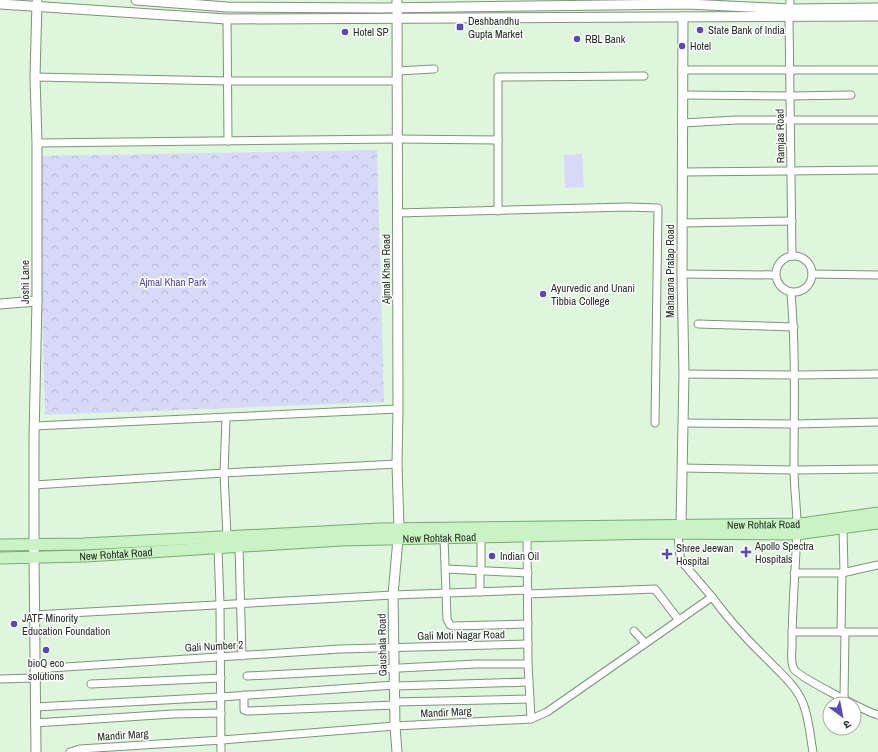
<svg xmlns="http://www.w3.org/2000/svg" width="878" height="752" viewBox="0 0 878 752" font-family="'Archivo Narrow','Noto Sans Devanagari',sans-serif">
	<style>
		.park { fill: url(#park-crowns) }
		.pitch { fill: #d7d9f9 }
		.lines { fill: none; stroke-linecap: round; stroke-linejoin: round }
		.minor-casing { stroke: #7d937a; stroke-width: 9 }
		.tertiary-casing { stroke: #7d937a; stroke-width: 11 }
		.primary-casing { stroke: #78a873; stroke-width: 13 }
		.minor { stroke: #fff; stroke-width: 7 }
		.tertiary { stroke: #fff; stroke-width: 9 }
		.primary { stroke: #caf3c5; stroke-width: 11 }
		.poi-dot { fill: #5748c0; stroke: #fff; stroke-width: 1.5 }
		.labels { text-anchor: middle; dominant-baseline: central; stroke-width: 3; stroke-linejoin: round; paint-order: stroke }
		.poi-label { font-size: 11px; fill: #232c22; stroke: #fff; text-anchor: start }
		.street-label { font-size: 11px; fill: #232c22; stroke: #fff }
		.park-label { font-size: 11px; fill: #4f48a0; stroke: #fff }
	</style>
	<defs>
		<pattern id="park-crowns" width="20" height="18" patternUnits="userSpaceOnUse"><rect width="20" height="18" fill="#d7d9f9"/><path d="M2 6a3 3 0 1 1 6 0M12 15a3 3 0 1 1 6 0" fill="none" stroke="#b8bad5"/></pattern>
	</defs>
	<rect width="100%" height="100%" fill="#def6db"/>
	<path class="park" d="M377,150L384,402L45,415L38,156Z"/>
	<path class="pitch" d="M582,154L584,187L565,188L564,155Z"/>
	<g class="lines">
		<g class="minor-casing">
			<g id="minor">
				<path d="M790,0L789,17L792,256"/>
				<path d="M227,19L228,141"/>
				<path d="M682,70H878"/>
				<path d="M397,71L434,69"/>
				<path d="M35,77L227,81H397"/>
				<path d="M683,95L790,96L851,95"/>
				<path d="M682,123L737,120H878"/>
				<path d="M37,143L397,139L498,140"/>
				<path d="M682,172L878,170"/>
				<path d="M498,211V77L644,76"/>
				<path d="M397,213L628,207L658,208L655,423"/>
				<path d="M682,223L792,221"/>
				<circle cx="794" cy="274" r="18"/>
				<path d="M682,274L775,275"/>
				<path d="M812,274L878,275"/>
				<path d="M791,293C796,352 794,410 794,469C794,488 797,507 797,526C796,566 792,605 792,645C792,651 790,662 794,669C797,676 867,712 878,715"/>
				<path d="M698,324L794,327"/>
				<path d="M684,374L795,375L878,374"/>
				<path d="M226,418L224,473L227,536"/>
				<path d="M683,423L795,424L878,422"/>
				<path d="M35,426L398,409"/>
				<path d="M682,468L794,470L878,469"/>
				<path d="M34,485L224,473L397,464"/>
				<path d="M843,528L844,572"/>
				<path d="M527,536L528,664L531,719"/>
				<path d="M444,538L447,619L450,625L453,626L528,624"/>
				<path d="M239,547L242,656"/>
				<path d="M218,548L220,604L221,752"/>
				<path d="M481,566V537"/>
				<path d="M446,569L528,573"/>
				<path d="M794,573H842L878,565"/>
				<path d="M480,592V571"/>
				<path d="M528,594L655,589L678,619"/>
				<path d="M712,597C729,620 748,641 769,661C780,673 795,685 802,701C809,716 810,736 813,752"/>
				<path d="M34,615L393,595L528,590"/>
				<path d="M634,631L645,643"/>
				<path d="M792,632H878"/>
				<path d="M841,632L842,573"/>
				<path d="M35,669L340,649L528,644"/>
				<path d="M247,676L476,664H528"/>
				<path d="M0,679L35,678"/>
				<path d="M91,684L221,678"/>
				<path d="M395,686L529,682"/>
				<path d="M244,695V710L247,711L395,705"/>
				<path d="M844,698L845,632"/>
				<path d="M395,702L530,699"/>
				<path d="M35,707L221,697L395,685"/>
				<path d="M35,723L173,714L221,713"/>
				<path d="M70,752L80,749L222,740L395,726L531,719L547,712L712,597L683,563L680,557L678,534"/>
			</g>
		</g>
		<g class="tertiary-casing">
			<g id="tertiary">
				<path d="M136,0L227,7L382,8L688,4L790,9L878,8"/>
				<path d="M397,0L398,409L397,464L399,528L393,595L395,726L397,752"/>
				<path d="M0,4L227,19L878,16"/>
				<path d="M0,304L37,301"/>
				<path d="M681,525L684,374L682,274L683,17"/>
				<path d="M36,752L34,557V437L37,301V143L35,77L37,2"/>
			</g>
		</g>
		<g class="primary-casing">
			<g id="primary">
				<path id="s1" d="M0,545L84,544L380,529L797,524L808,523L878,513"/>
				<path id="s2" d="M0,558L86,556L341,540L658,533L796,534L878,523"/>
			</g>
		</g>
		<use href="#minor" class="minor"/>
		<use href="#tertiary" class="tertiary"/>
		<use href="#primary" class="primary"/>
	</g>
	<g class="poi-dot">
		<rect x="456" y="23" width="8" height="8" rx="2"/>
		<circle cx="700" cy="30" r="4"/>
		<circle cx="345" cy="32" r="4"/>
		<circle cx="577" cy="39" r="4"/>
		<circle cx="682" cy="46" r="4"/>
		<circle cx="543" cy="294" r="4"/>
		<path d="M744 546h4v4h4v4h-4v4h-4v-4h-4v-4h4z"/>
		<path d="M665 548h4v4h4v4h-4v4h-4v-4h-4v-4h4z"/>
		<circle cx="492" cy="556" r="4"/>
		<circle cx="14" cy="624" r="4"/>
		<circle cx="46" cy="650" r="4"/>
	</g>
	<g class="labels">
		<g class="poi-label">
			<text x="468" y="21">Deshbandhu<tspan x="468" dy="13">Gupta Market</tspan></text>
			<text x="708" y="30">State Bank of India</text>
			<text x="353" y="32">Hotel SP</text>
			<text x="585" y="39">RBL Bank</text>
			<text x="690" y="46">Hotel</text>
			<text x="551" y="288">Ayurvedic and Unani<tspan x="551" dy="13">Tibbia College</tspan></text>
			<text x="755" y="546">Apollo Spectra<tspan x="755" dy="13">Hospitals</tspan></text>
			<text x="676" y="548">Shree Jeewan<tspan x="676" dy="13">Hospital</tspan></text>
			<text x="500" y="556">Indian Oil</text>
			<text x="22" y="618">JATF Minority<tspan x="22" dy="13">Education Foundation</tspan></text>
			<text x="46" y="663" text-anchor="middle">bioQ eco<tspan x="46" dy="13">solutions</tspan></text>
		</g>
		<g class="street-label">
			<text transform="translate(780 136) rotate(-91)">Ramjas Road</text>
			<text transform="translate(386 269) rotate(-90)">Ajmal Khan Road</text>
			<text transform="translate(670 271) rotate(-90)">Maharana Pratap Road</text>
			<text transform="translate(25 282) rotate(-90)">Joshi Lane</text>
			<text stroke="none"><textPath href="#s1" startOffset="764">New Rohtak Road</textPath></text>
			<text stroke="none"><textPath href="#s2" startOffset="440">New Rohtak Road</textPath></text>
			<text stroke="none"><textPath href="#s2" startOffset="116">New Rohtak Road</textPath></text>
			<text transform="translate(461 635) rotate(-1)">Gali Moti Nagar Road</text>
			<text transform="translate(382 645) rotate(-91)">Gaushala Road</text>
			<text transform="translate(214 646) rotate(-3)">Gali Number 2</text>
			<text transform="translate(446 712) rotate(-3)">Mandir Marg</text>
			<text transform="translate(123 735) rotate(-4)">Mandir Marg</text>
		</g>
		<g class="park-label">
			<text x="173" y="282">Ajmal Khan Park</text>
		</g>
	</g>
	<g transform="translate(842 716) rotate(148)"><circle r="19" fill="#ffffff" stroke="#a7aba7"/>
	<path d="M0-3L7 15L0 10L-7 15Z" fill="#5748c0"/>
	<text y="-6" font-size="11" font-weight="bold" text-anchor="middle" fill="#232c22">उ</text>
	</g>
</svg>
